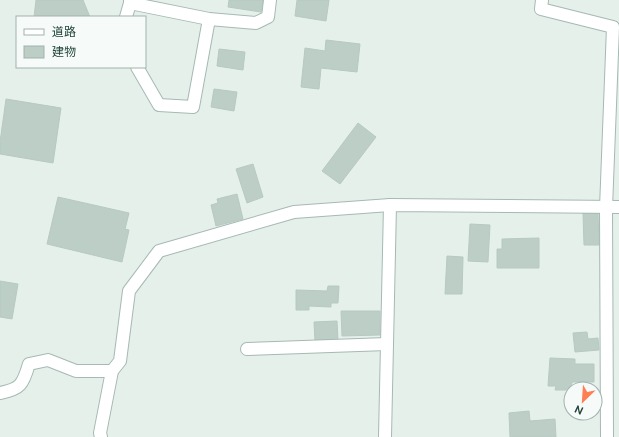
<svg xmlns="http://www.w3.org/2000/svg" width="619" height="437" viewBox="0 0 619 437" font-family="Ubuntu,'Noto Sans JP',sans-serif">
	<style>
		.building { fill: #bdcec7; stroke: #b6cac2 }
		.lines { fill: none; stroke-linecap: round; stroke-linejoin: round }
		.minor-casing { stroke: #a6b9b3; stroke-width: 14 }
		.minor { stroke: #fff; stroke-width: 12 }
	</style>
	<rect width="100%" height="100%" fill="#e5f0eb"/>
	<g class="building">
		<path d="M36,0H83L90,17H34Z"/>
		<path d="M229,0H263L261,12L228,7Z"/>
		<path d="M297,0H329L326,21L295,16Z"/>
		<path d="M326,40L360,44L357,72L321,68L319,89L301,87L305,48L325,51Z"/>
		<path d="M219,49L245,52L243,70L217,66Z"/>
		<path d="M214,89L237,92L234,111L211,107Z"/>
		<path d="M6,99L61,108L53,163L0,154V142Z"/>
		<path d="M358,123L376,137L340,184L322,171Z"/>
		<path d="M253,164L263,197L247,203L236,169Z"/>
		<path d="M237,194L243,219L216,226L211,205L218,203L217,199Z"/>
		<path d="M58,197L129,213L125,229L129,230L122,262L47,244Z"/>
		<path d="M598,212L599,245H584L583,213Z"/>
		<path d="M470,224L490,225L488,262L468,261Z"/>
		<path d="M539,238V268H497V249H502V239Z"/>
		<path d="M447,256L463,257L462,294H445Z"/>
		<path d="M0,281L18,284L12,319L0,317Z"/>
		<path d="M328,286H339L338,303H331V307L309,306V310H296V290L327,291Z"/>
		<path d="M341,311H380V335L342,336Z"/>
		<path d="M337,321L338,341L315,342L314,322Z"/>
		<path d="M587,332L588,339L598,338L599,350L575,352L573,333Z"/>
		<path d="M550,358L575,359V364H594V382H572L571,390H555L556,386H548Z"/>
		<path d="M529,411L530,421L555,419L556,437H510L509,413Z"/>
	</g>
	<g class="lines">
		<g class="minor-casing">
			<g id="minor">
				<path d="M130,0V3L209,19L256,23L268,17L270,0"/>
				<path d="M542,0L541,9L613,27L606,208L607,437"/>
				<path d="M126,17L130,3"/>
				<path d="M137,67L159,105L193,107L209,19"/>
				<path d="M247,349L387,344"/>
				<path d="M0,393C21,389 23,384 29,364L48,360L76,371H112"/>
				<path d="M101,437L100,433L112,371L120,361L129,291L159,251L294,212L390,205L619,207"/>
				<path d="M385,437L390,205"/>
			</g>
		</g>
		<use href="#minor" class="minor"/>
	</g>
	<rect x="16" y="16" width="130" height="52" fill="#f6fbf9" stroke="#a1b2ad"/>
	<rect x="24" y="29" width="20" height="6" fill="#ffffff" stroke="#a1b2ad"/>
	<text x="52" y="36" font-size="12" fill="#21453b">道路</text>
	<rect x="24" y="46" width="20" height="12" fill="#bdcec7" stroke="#a1b2ad"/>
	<text x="52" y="56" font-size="12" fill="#21453b">建物</text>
	<g transform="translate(583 401) rotate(205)"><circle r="19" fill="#f6fbf9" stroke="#a1b2ad"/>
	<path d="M0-3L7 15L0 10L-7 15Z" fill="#ff7f54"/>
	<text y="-6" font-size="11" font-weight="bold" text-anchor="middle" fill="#21453b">N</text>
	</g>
</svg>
